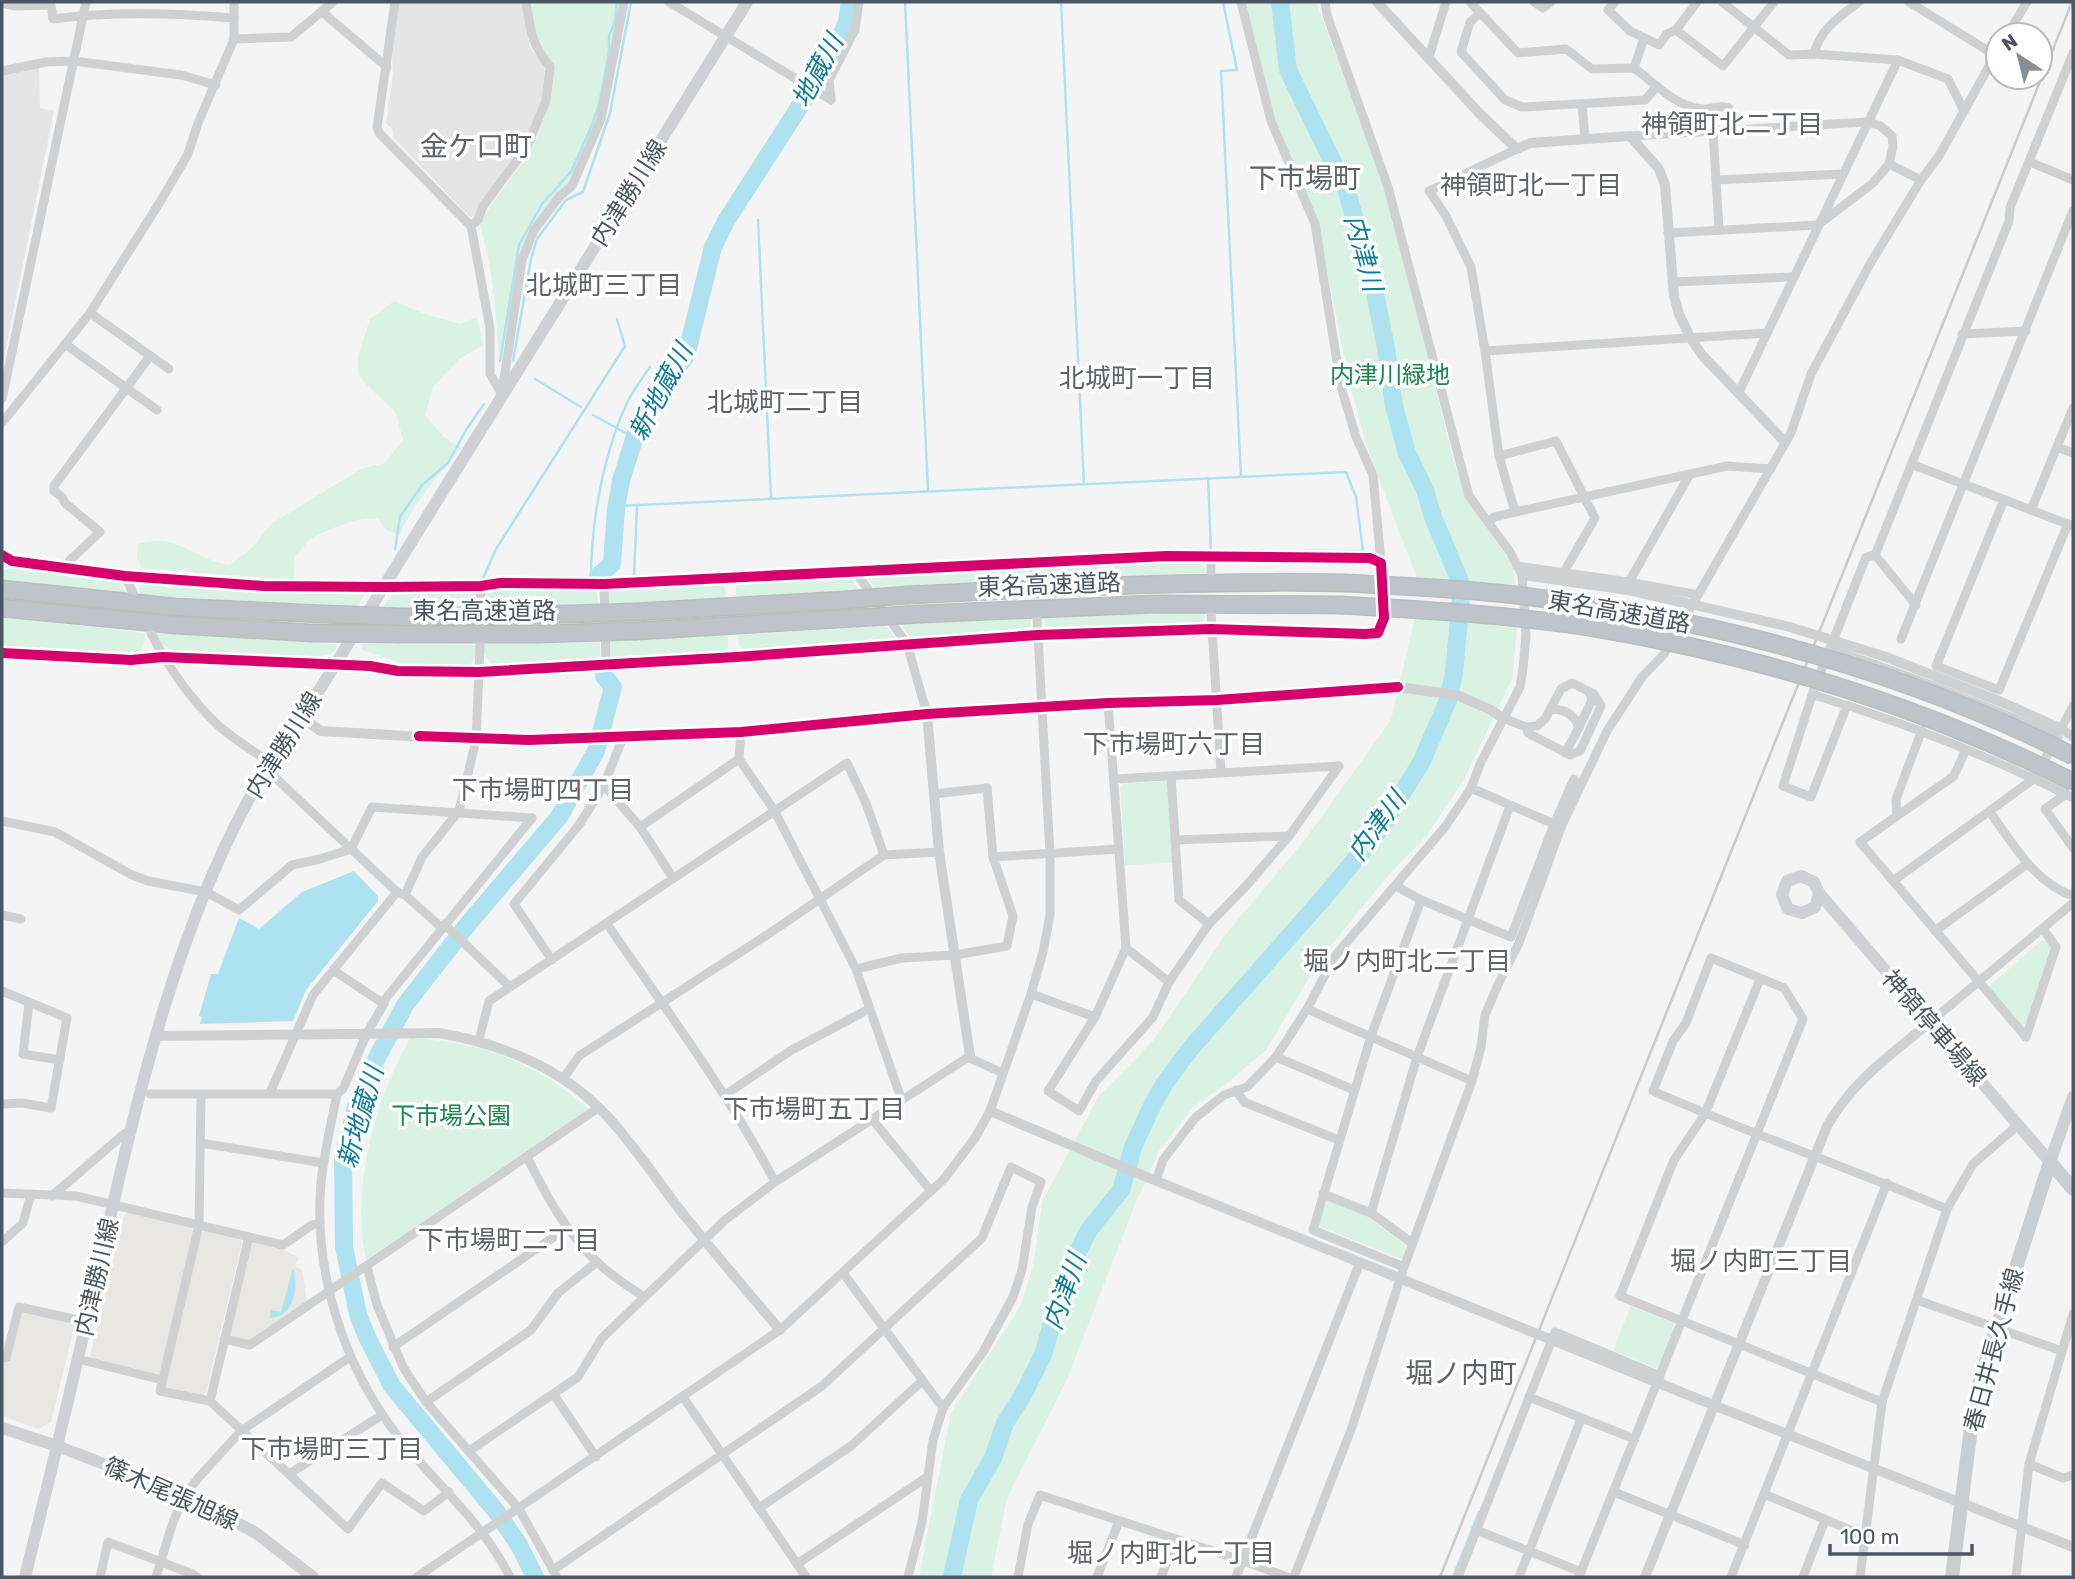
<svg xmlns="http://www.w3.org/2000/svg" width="2075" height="1579" viewBox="0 0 2075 1579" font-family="Rubik,'Noto Sans JP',sans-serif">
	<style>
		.commercial { fill: #e8e7e3 }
		.education { fill: #e6e5e6 }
		.green { fill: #d9f2e3 }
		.water { fill: #aee2f0 }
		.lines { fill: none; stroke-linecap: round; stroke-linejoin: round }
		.stream { stroke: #aee2f0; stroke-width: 2.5 }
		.river { stroke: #aee2f0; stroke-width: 18 }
		.motorway-casing { stroke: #b9bec3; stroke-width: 19 }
		.minor { stroke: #ced0d2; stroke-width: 9 }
		.tertiary { stroke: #ced0d2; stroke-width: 10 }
		.secondary { stroke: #ced0d4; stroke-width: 12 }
		.primary { stroke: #caced1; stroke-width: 14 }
		.motorway { stroke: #bec4c9; stroke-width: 16 }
		.rail { stroke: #c9cacc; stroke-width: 2.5 }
		.motorway-bridge-casing { stroke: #b9bec3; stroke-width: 19; stroke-linecap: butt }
		.tertiary-bridge { stroke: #ced0d2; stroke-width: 10 }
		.motorway-bridge { stroke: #bec4c9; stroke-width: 16 }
		.cycleway-casing { stroke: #fff; stroke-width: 15 }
		.cycleway { stroke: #d6006c; stroke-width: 10 }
		.labels { text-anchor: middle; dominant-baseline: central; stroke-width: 7; stroke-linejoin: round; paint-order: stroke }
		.street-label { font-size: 24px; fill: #4a5661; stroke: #fff }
		.park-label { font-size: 24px; fill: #17864f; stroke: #fff }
		.water-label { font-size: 26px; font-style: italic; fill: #0c7c9b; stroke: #fff }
		.neighbourhood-label { font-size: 26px; fill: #5f6368; stroke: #fff }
		.quarter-label { font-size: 28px; fill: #5f6368; stroke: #fff }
	</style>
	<rect width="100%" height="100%" fill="#f4f4f4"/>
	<g class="commercial">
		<path d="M128,1213L191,1228L193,1231L201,1233L205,1231L240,1240L242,1243L206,1392L203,1395L167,1389L155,1375L93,1360L90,1356L124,1215Z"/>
		<path d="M255,1243L284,1250L299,1258L295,1266L302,1270L307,1301L253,1340H249L232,1336L230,1332L252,1245Z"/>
		<path d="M24,1312L72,1323L74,1327L51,1422L38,1429L2,1416V1361L9,1363L21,1314Z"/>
	</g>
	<g class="education">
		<path d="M399,2H522L530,48L545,67L542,101L524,144L481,203L475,216L470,217L393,137V130L386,123L393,74L392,54Z"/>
		<path d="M39,67L40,108L54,111L2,368V73Z"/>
	</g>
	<g class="green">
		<path d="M533,2H620L596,125L569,182L541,212L526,237L518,258L502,356L499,358C496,314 493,269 480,226C493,197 516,176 531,149C546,123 551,95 554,65C540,47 528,26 533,2Z"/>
		<path d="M1244,2H1316L1385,188L1454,462L1466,498L1513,566L1515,586L1417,578L1367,447L1350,385L1317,221L1271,112Z"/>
		<path d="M394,301L425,314L460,324L477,317L483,345L459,359L433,387L425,415L444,437L461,448C437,476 415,502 399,535L386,530L378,518L357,520L330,529L311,538L295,556L293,580L142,568L137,557L138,544C177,532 194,560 230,565L252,548L271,524L361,469L385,463L403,440L396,413L368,386L358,374V356L370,319Z"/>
		<path d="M1194,559L1203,566L1206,573L1041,579L1043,569L1050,564Z"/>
		<path d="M1020,566L1026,569L1029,580L875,589L868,579L871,574Z"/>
		<path d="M10,568L106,576L120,583L126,594L2,580V571Z"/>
		<path d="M849,576L859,590L736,598V586L744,581Z"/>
		<path d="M146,581L276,592L318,589L365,593L358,607L138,595L142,584Z"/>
		<path d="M713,582L720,583L725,589L726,598L608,604L609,586Z"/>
		<path d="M493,587H596L599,604L483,607L485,593Z"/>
		<path d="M427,588H469L475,594L477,607H383L392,595Z"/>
		<path d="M1206,612L1202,622L1197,626L1054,630L1048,627L1042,617Z"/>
		<path d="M2,617L145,633L146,641L139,653L132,656L2,647Z"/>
		<path d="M1415,617L1517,628L1512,679L1463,781L1426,836L1386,878L1328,949L1316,966L1266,1050L1226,1084L1192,1108L1159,1151L1136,1202L1067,1379L1007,1498L991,1577H919L951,1413L1021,1305L1034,1262L1042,1202L1098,1097L1153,1041L1225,935L1304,841L1391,720Z"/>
		<path d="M1031,618V626L1023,632L916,639L909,636L901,624Z"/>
		<path d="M886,626L895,638L893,640L744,651L739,646L738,635Z"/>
		<path d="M156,633L336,644V650C318,668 207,655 177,653L162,644Z"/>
		<path d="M728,635V648L723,652L614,659L610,654V641Z"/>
		<path d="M600,642V656L598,660L492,665L484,653V644Z"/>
		<path d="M360,644L477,645L476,656L470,665L400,664L394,660L362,650Z"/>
		<path d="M1169,781L1174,863L1125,865L1120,787L1123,784Z"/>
		<path d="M2041,941H2046L2052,949L2028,1023L2021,1025L1990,989V985Z"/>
		<path d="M410,1038C480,1042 536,1061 588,1109L366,1260C351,1185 374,1104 410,1038Z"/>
		<path d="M1328,1200L1365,1215L1406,1245L1402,1259L1321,1227L1319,1224Z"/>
		<path d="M1631,1306L1674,1323L1675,1327L1660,1366L1656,1368L1613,1350Z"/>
	</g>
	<g class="water">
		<path d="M354,871L378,896V901L306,990L293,1021L200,1024L202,1017L199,1016L211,974H218L239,918L259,929L302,892Z"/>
		<path d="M293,1268C299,1287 294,1317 270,1318L271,1310L281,1312Z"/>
	</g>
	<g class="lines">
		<g class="stream">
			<path d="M905,2L928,490"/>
			<path d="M1061,2L1084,484"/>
			<path d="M1223,2L1237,70L1221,71L1241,476"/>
			<path d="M758,220L771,497"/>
			<path d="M500,361L519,245L542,204L571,172L592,125L599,105L609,53V36L615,22L617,2"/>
			<path d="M513,361L531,259L537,239L566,200L583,192L610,113L631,2"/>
			<path d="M535,379L581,407"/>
			<path d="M593,415L635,438"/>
			<path d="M1208,478L1211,550"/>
			<path d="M617,506L1346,472L1356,497L1363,551H1171L634,577"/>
			<path d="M637,506L634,577L591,578C591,521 604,450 629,399C635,388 643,377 650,367"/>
			<path d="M395,549L400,517L422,485L448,463L466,430L484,404"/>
			<path d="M483,578L496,549L625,346L617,319"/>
			<path d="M1453,1577L1479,1512"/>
		</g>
		<g class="river">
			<path d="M598,576L612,564L616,509L621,481L639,423L653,397L686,356L713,247L726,221L836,50L847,21L850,2"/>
			<path d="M535,1577L519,1545L496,1511L392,1386L367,1337L358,1314L344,1247L343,1158L356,1107L372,1067L405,1005L468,924L559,817L596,751L613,687L604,676"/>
			<path d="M952,1577L969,1500L993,1458L1005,1423L1023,1395L1043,1355L1062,1288L1079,1249L1089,1230L1121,1190L1133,1147L1153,1104L1165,1083L1191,1048L1331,889L1380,829L1422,761L1448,700L1454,673L1462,586L1433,517L1425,490L1407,453L1394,406L1386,348L1371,274L1346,189L1288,70L1280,2"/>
		</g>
		<g class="motorway-casing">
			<g id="motorway">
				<path d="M2,589L175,607L323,614"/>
				<path d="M908,595C1054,588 1199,580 1345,583"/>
				<path d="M2,608L176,625L312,633"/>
				<path d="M635,612L845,600"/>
				<path d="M921,614L1155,604L1342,605"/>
				<path d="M404,617L535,615"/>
				<path d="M636,631L856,618"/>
				<path d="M399,634H537"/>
			</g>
		</g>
		<g class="minor">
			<path d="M395,2L377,128L380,134L471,226L490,328V374L502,394"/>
			<path d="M669,2L831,100"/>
			<path d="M1241,2L1271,121L1315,224L1341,387L1356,437L1373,475L1381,563"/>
			<path d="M1470,2L1518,53L1566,49L1592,69L1634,68C1655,83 1674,106 1702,109C1711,110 1720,104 1729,108L1732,130"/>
			<path d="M1534,2L1543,8L1551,2"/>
			<path d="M1615,2L1608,10L1630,31L1659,45L1667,34L1676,30L1697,2"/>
			<path d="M1722,2L1789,55L1814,54L1898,60L1948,79L1964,111"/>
			<path d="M1909,2L1995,55"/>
			<path d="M2,3L15,6L51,5L53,19C112,11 175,13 234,18"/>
			<path d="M322,12L387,67"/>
			<path d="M1480,13L1470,22L1461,52L1505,100L1522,107L1645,100L1657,86"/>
			<path d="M1676,30L1723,66L1774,2"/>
			<path d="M2007,35L2027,2"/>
			<path d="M234,39L291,37L333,2"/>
			<path d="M1814,54C1820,29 1839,17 1859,2"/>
			<path d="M1429,57L1446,2"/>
			<path d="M1634,68L1644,38"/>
			<path d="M2,71L46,62L74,61L181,75L216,85"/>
			<path d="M831,100L829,80L855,30L859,2"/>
			<path d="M1582,104L1585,139"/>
			<path d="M1713,131L1719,229"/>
			<path d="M1630,136L1867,122L1879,125L1892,136L1893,146L1889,164L1873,183L1818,225L1668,233"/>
			<path d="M2030,162L2073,180"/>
			<path d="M1889,164L1921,180"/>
			<path d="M1716,180L1842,174"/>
			<path d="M471,226L478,220L483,206L527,147L546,101L550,67C530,41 531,32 526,2"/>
			<path d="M1672,282L1793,277"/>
			<path d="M90,313L169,369"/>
			<path d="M1962,334L2026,331"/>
			<path d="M65,344L157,410"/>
			<path d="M1485,351L1767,333"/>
			<path d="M502,392L522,260L534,230L560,196L572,186L601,119L624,2"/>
			<path d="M1739,392L1898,60"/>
			<path d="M2,399L86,2"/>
			<path d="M2,423L90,313L163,197L188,154L198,123L234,39V2"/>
			<path d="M2057,447L2073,453"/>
			<path d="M1499,456L1556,441L1595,518L1564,572"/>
			<path d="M1911,464L2073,526"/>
			<path d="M2004,500L1936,666L1999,690L2068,524"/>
			<path d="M2031,510L2073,408"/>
			<path d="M1515,512L1499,456L1485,351L1471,267L1446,216L1429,191L1517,149"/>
			<path d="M1489,523L1494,517L1515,512L1727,466L1771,469"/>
			<path d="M2,555L12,561L125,576L264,586L384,587L481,586L500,583L604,584L1166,556L1370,558L1381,563L1384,618L1378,633L1365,634L1211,629L1038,635L736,657L479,672L398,671L370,666L163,657L131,660L2,653"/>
			<path d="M1211,556V572"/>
			<path d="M1034,563L1035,580"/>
			<path d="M1517,566L1629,582L1698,595"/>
			<path d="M68,568L69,561L100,532L65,503L62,497L54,491V486L150,356"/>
			<path d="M855,571L907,644L927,714"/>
			<path d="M125,576L133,593"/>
			<path d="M1629,582L1690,474"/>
			<path d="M604,584L606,664"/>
			<path d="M480,605L481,586"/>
			<path d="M1916,605L1875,555L2009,221L2010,208L2073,53"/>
			<path d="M1211,612L1221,772"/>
			<path d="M151,633C168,667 192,701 220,727C235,740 254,751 270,763"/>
			<path d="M1901,639L2073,211"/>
			<path d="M1830,649C1908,675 1983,704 2058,737"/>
			<path d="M1814,695C1903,722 1990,756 2073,798"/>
			<path d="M1108,703L1126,948L1095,1017L1048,1091L1079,1111L1096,1081L1153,1017L1169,982L1209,924L1246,886L1289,836L1339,766"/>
			<path d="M1847,705L1811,797L1783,786L1814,689L1866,557L1875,555"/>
			<path d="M1550,710C1563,708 1575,714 1579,728L1565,753"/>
			<path d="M1503,718L1526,727L1537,726L1545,719L1561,689L1572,683L1594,694L1601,706L1580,751L1570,755L1528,733L1526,727"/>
			<path d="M1579,727L1592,700L1589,692"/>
			<path d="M2062,729L2073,737"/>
			<path d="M741,732L739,759L774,810L856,969L901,1098"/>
			<path d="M1966,749L1954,776L1860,842L2026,1037"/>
			<path d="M266,769L397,892L405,895L441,927"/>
			<path d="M1171,776L1179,900L1209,924"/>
			<path d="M1115,779L1339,766"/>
			<path d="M604,785L640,827L673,878"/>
			<path d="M1471,788L1554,824"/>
			<path d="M2066,794L2045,809L2073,848"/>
			<path d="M1990,812C2013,844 2034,882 2073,896"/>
			<path d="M1897,816L1896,799L1922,730"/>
			<path d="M2,821L55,832L130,874L148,881L206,892L239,910L292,865L320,859L351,849L372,807L532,818"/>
			<path d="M640,827L739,759"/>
			<path d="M1175,840L1289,836"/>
			<path d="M993,857L1119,849"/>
			<path d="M1893,881L2035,778L2073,706"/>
			<path d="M1396,886L1421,900L1511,937L1554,824L1574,779"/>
			<path d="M405,895L422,857L459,811L476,740L480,646"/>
			<path d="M2,915L21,919"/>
			<path d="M444,924L510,987"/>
			<path d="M607,924C665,1008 727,1091 775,1182"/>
			<path d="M1935,931L2027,864"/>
			<path d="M1126,948L1169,982"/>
			<path d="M552,960L514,904L579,825L604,785L623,737"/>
			<path d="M856,969L902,958L955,955L1007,946L1013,916L993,857L987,788L934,794"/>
			<path d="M333,970L384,1004L367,1033L343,1089L337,1094C331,1124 324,1153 321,1183C313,1275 346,1374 405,1445C443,1491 482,1522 510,1577"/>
			<path d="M1760,979L1705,1114L1674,1160L1620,1296L1882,1402"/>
			<path d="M2,991L67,1018L51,1108L22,1103L2,1104"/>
			<path d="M1031,994L1095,1017"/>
			<path d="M29,1003L23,1054L60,1060"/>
			<path d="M382,1003L532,818"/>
			<path d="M1307,1009L1472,1081"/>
			<path d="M1929,1023L2073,903"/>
			<path d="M2026,1037L2056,947L2043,929"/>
			<path d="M479,1040L489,1001L847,763L866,803L884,855"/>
			<path d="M1276,1057L1354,1090"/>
			<path d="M969,1058L1003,1073"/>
			<path d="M563,1079L579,1056L770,933L884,855L939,852"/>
			<path d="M1236,1090L1244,1102L1339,1140"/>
			<path d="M270,1093L313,995L397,892"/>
			<path d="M150,1094H337"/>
			<path d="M725,1095L790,1051L869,1009"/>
			<path d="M201,1096L199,1225L160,1391L210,1401L348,1529L382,1483L424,1511L449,1492"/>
			<path d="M871,1118L931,1191"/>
			<path d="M201,1143L323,1163"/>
			<path d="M527,1157C546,1195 565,1231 596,1261C610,1275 628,1286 644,1297"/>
			<path d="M1156,1181L1163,1160L1195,1118L1224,1095L1247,1087L1276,1057L1307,1009L1335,956L1445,827L1471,788L1481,762L1520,687L1523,669L1526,635L1522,575L1510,552L1469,496L1388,187L1327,15L1325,2"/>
			<path d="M2,1193L76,1196L283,1245L312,1225L320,1223"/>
			<path d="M1323,1194L1371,1213L1412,1243"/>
			<path d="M52,1196L124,1134L132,1131"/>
			<path d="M1371,1213L1417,1057L1510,806"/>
			<path d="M2,1242L23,1223L31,1194"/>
			<path d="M367,1267L377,1305L403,1367L426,1402L519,1509L557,1577"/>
			<path d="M1404,1267L1313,1230L1371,1036L1421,900"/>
			<path d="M843,1273L943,1408"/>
			<path d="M1917,1300L2062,1351"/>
			<path d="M224,1339L250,1345L598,1108"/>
			<path d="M393,1347L567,1228"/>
			<path d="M2,1357L6,1358L19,1307L87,1322"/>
			<path d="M86,1361L162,1380"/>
			<path d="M554,1395L596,1457"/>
			<path d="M683,1397L806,1577"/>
			<path d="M1529,1397L1635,1439"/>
			<path d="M210,1401L249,1237"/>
			<path d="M426,1402L531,1330L558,1293L597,1262"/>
			<path d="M469,1451L578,1377L602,1338L725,1220L775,1182L970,1056"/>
			<path d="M2029,1464L2063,1478L2073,1475"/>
			<path d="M289,1474L382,1415"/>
			<path d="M1614,1492L1745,1545"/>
			<path d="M1764,1494L1865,1536"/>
			<path d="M759,1508L851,1446L922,1381"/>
			<path d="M1476,1530L1581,1572"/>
			<path d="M797,1564L927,1477"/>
			<path d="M553,1570L822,1386L982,1238L1011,1167L1041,1182L1032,1207L1022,1270L1013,1297L983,1352L943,1408L933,1440L922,1522L908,1577"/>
			<path d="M100,1577L108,1542L193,1574L197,1577"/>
			<path d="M156,1577L173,1522L185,1495L199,1477L241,1431L350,1357"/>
			<path d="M417,1577L780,1330L944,1179L975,1138L990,1111L1031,994L1043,952L1050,915V854L1037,618"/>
			<path d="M1018,1577L1028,1524L1040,1495L1244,1561L1287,1577"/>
			<path d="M1097,1577L1119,1521"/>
			<path d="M1161,1577L1176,1539"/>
			<path d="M1236,1577L1360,1262"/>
			<path d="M1294,1577L1352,1427L1404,1267L1472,1081L1481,1047L1485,1015L1501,978L1519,943L1562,825L1607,731L1642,677L1664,654L1791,433L1811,374L1870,264L1921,180L1939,156L1998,50"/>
			<path d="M1458,1577L1555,1332L1660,1376"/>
			<path d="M1519,1577L1581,1419"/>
			<path d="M1579,1577L1803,1019L1784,988L1711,958L1686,1023L1673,1041L1653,1091C1750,1134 1850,1168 1947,1209"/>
			<path d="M1731,1577L1887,1183"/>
			<path d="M1803,1577L1825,1520"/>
			<path d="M1860,1577L1882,1402L1947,1209L1973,1164L2018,1125"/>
			<path d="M2016,1577L2029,1464L2073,1314"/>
		</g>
		<g class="tertiary">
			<path d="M1377,2L1480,114L1517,149L1530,143L1630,136L1659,169L1665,185L1674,296L1679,314L1690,337L1702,355L1785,442"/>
			<path d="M1522,575L1628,590L1686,603"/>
			<path d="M1886,657L1999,701L2062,729"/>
			<path d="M927,714L939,852L970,1056"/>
			<path d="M302,718L321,731L476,740H529L741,732L927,714L1108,703L1217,700L1398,687L1457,695L1491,710L1503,718"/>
			<path d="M156,1036L439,1033C503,1044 563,1068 608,1117C636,1148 659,1183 684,1215C715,1254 748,1292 780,1330"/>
			<path d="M990,1111L1149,1178L1389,1274"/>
			<path d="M1693,1397L2073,1547"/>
			<path d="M1645,1577L1827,1126C1854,1080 1888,1057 1929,1023"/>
		</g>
		<g class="secondary">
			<path d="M1819,893L1815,907L1802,913L1788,909L1782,895L1787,881L1801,876L1814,882L1819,893L2050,1162L2073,1097"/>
			<path d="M2,1428L57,1446L185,1495L256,1533L313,1577"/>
			<path d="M25,1577C49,1480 73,1382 95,1284C134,1112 174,922 266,769C276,751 290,735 302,718L747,2"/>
		</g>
		<g class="primary">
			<path d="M2050,1162L2073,1189"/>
			<path d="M1952,1577L1972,1420L1980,1380L2050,1162"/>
		</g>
		<use href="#motorway" class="motorway"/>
		<path class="rail" d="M1440,1577L2072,2"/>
		<g class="motorway-bridge-casing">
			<g id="motorway-bridge">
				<path d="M1345,583C1402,586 1459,588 1515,595C1707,618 1900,668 2073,756"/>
				<path d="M845,600L908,595"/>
				<path d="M1342,605C1426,610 1512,615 1595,628C1761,656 1924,707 2073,782"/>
				<path d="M323,614L404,617"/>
				<path d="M535,615L635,612"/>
				<path d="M856,618L921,614"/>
				<path d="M312,633L399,634"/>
				<path d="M537,634L636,631"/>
			</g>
		</g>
		<g class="tertiary-bridge">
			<path d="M1686,603L1790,627L1886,657"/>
			<path d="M1389,1274L1693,1397"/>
		</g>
		<use href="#motorway-bridge" class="motorway-bridge"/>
		<g class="cycleway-casing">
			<g id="cycleway">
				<path d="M2,555L12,561L125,576L264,586L384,587L481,586L500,583L604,584L1166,556L1370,558L1381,563L1384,618L1378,633L1365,634L1211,629L1038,635L736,657L479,672L398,671L370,666L163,657L131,660L2,653"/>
				<path d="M419,736L529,740L741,732L927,714L1108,703L1217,700L1398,687"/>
			</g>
		</g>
		<use href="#cycleway" class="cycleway"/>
	</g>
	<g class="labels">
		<g class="street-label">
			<text transform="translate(629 193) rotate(-58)">内津勝川線</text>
			<text transform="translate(1049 585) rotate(-2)">東名高速道路</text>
			<text x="484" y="611">東名高速道路</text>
			<text transform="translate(1619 612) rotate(10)">東名高速道路</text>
			<text transform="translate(284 745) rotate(-58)">内津勝川線</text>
			<text transform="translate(1934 1028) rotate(49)">神領停車場線</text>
			<text transform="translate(97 1277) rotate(-77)">内津勝川線</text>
			<text transform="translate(1994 1350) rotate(-75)">春日井長久手線</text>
			<text transform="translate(171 1494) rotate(24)">篠木尾張旭線</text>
		</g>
		<g class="park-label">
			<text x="1390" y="375">内津川緑地</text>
			<text x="451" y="1116">下市場公園</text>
		</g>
		<g class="water-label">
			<text transform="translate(818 71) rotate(-62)">地蔵川</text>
			<text transform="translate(1363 253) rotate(75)">内津川</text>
			<text transform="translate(661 392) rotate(-62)">新地蔵川</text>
			<text transform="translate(1377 826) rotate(-54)">内津川</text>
			<text transform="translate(361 1117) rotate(-74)">新地蔵川</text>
			<text transform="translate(1065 1292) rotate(-70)">内津川</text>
		</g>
		<g class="neighbourhood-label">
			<text x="1732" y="124">神領町北二丁目</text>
			<text x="1531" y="185">神領町北一丁目</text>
			<text x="604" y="285">北城町三丁目</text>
			<text x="1137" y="378">北城町一丁目</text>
			<text x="785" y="402">北城町二丁目</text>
			<text x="1174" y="744">下市場町六丁目</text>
			<text x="543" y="790">下市場町四丁目</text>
			<text x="1407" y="961">堀ノ内町北二丁目</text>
			<text x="814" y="1109">下市場町五丁目</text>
			<text x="509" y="1240">下市場町二丁目</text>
			<text x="1761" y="1261">堀ノ内町三丁目</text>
			<text x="332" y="1449">下市場町三丁目</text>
			<text x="1171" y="1553">堀ノ内町北一丁目</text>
		</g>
		<g class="quarter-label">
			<text x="476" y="146">金ケ口町</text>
			<text x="1305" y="178">下市場町</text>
			<text x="1461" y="1373">堀ノ内町</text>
		</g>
	</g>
	<rect width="2075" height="1579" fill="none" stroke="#4a5661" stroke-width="7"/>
	<g transform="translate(2019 56) rotate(325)"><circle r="33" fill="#ffffff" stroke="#b7bbc0" stroke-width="2"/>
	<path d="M0-5L12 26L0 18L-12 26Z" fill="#868d94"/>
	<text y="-10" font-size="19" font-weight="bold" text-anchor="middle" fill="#4a5661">N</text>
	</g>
	<path d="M1830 1544v10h142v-10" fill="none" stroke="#4a5661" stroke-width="3.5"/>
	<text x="1840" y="1544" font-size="21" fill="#4a5661" stroke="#ffffff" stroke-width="5" paint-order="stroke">100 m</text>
</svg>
